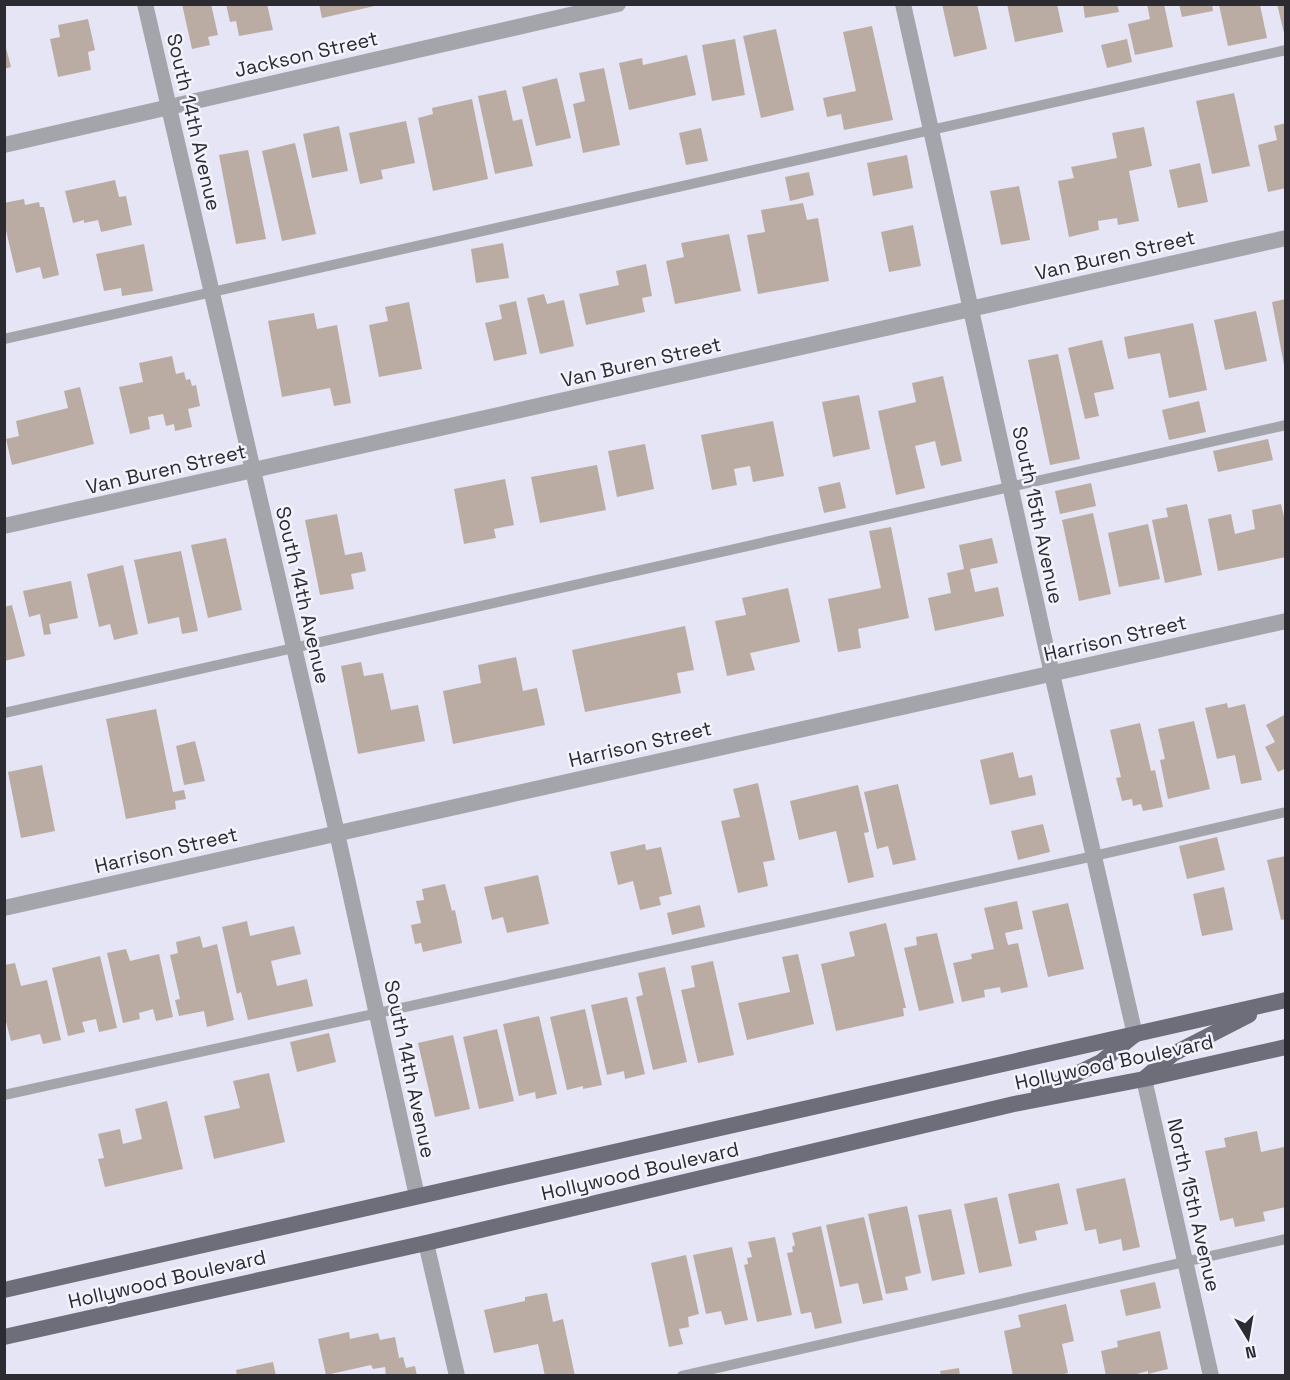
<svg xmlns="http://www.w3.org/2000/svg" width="1290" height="1380" viewBox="0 0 1290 1380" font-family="'Space Grotesk',sans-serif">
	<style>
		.building { fill: #bbaca3 }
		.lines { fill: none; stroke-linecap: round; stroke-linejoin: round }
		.service { stroke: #a4a5ab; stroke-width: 10 }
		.minor { stroke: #a4a5ab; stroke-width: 16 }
		.tertiary { stroke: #a4a5ab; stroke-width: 16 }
		.primary { stroke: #6d6e7a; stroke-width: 16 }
		.labels { text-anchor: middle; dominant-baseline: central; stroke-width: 5; stroke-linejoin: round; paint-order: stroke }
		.street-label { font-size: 20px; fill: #2b2b31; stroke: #f3f3fd }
	</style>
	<rect width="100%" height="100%" fill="#e5e5f5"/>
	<g class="building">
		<path d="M182,4H211L218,35L208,37L210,45L192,49Z"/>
		<path d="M226,4H267L273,30L239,36L236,21L230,22Z"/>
		<path d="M319,4H379V5L322,18Z"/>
		<path d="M942,4H977L987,49L954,57Z"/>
		<path d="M1007,4H1057L1063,32L1015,42Z"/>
		<path d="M1083,4H1117L1119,12L1085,18Z"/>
		<path d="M1147,4H1164L1173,47L1135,55L1128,24L1150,19Z"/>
		<path d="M1179,4H1212L1213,11L1182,17Z"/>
		<path d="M1277,4H1286V37H1285Z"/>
		<path d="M1219,5H1260L1267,38L1228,46Z"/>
		<path d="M88,19L95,50L88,52L91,70L58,77L50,39L60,37L58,25Z"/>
		<path d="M872,26L893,120L844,130L841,114L827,117L823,98L856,91L843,32Z"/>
		<path d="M776,29L794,110L761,118L743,36Z"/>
		<path d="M735,39L745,95L712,101L702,45Z"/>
		<path d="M1127,39L1132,62L1107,68L1101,45Z"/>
		<path d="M4,40L11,67L4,69Z"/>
		<path d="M687,55L696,95L629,110L619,63L642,58L643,65Z"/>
		<path d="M604,68L620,145L583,153L573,104L585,101L579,73Z"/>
		<path d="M557,78L571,138L536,146L522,87Z"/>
		<path d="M506,90L513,121L522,119L533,166L495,174L478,96Z"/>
		<path d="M1234,93L1250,166L1212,174L1196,101Z"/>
		<path d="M472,99L488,179L433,191L418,118L433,114L432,108Z"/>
		<path d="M406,121L415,163L381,170L383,179L360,184L349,133Z"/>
		<path d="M1286,123V188L1268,192L1258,145L1277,140L1274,126Z"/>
		<path d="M339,126L348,171L312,178L303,134Z"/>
		<path d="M1144,127L1152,166L1129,171L1139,221L1118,225L1117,218L1098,221L1099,230L1069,237L1058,181L1074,178L1071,167L1117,158L1112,133Z"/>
		<path d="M701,128L708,161L686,165L679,133Z"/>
		<path d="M295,143L316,234L282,241L262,151Z"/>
		<path d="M248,150L266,239L236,244L219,155Z"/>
		<path d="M907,155L913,188L873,196L867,163Z"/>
		<path d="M1200,163L1208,202L1178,208L1169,170Z"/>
		<path d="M809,172L814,195L790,201L785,177Z"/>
		<path d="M115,180L119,197L126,196L132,225L101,232L98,220L84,223V220L73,223L65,191Z"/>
		<path d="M1019,186L1030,240L1001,245L990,191Z"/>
		<path d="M24,199L25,205L39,202L40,207H44L59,275L43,279L40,267L16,273L4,222V203Z"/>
		<path d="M803,203L807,220L818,218L829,281L758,294L747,235L765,232L761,210Z"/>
		<path d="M913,225L921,266L889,272L881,232Z"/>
		<path d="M729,234L741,291L675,304L666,261L684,257L681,243Z"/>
		<path d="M503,243L509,278L476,283L471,249Z"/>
		<path d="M144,244L153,291L122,296L121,288L104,291L96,254Z"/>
		<path d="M646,264L652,296L642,298L645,312L586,325L579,294L619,285L616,271Z"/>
		<path d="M544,294L547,304L564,300L574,346L540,354L527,298Z"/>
		<path d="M1286,299V365H1284L1272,302Z"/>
		<path d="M516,301L527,354L494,361L485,323L502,319L499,305Z"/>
		<path d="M409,302L422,369L379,377L369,325L388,321L385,307Z"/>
		<path d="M1256,311L1267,361L1225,370L1214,320Z"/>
		<path d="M314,313L317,329L337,325L351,403L334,406L330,388L282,397L268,321Z"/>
		<path d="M1193,323L1207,390L1169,398L1160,353L1128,359L1124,337Z"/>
		<path d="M1102,340L1114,389L1094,393L1099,416L1085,419L1068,348Z"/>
		<path d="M1058,354L1080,459L1050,465L1028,360Z"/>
		<path d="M172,356L176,374L184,372L186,380L190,379L192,386L196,385L200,406L188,409L192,427L175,431L174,424L166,426L163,414L148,417L150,429L130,434L119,387L143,382L139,363Z"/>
		<path d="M943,376L962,461L941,466L935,441L915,446L925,488L896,495L878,411L916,402L912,383Z"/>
		<path d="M80,387L94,444L12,465L6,439L19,436L16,421L68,408L64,391Z"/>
		<path d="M859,395L870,449L833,457L822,402Z"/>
		<path d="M1199,401L1206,432L1169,440L1162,410Z"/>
		<path d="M773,421L784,476L753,482L750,466L734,469L737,485L712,490L701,435Z"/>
		<path d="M1268,439L1273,460L1218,472L1213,451Z"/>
		<path d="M645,444L654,489L617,497L608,451Z"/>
		<path d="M597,465L606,510L540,523L531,477Z"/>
		<path d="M505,479L514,525L494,529L496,538L464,544L454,489Z"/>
		<path d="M840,482L846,508L824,513L818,487Z"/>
		<path d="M1091,483L1096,506L1060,514L1055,491Z"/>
		<path d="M1187,504L1202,575L1165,583L1152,520L1168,517L1166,508Z"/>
		<path d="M1281,504L1286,525V557L1218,571L1208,519L1231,514L1235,534L1255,529L1252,510Z"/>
		<path d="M1093,513L1111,594L1079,601L1062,520Z"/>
		<path d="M337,514L345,555L362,552L366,571L351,574L354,589L320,595L305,520Z"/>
		<path d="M1148,524L1160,579L1119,587L1108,533Z"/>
		<path d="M891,527L909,618L858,629L861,648L838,652L828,599L881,588L869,531Z"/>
		<path d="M226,538L242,610L208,618L191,545Z"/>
		<path d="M992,538L998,563L970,569L975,592L998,587L1004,616L935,631L928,598L951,593L947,573L964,569L959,545Z"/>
		<path d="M181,551L198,631L182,634L179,617L148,624L134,560Z"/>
		<path d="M123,565L138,634L114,640L110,624L99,627L87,574Z"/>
		<path d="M71,581L78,618L49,624L51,634L44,635L40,614L29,617L23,591Z"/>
		<path d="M788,588L800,642L750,653L755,670L727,676L715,621L746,615L742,598Z"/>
		<path d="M12,605L25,656L4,661V607Z"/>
		<path d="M685,626L694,670L677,673L681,693L585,712L572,650Z"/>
		<path d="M516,657L523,691L537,688L545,725L453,744L443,691L481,683L478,665Z"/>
		<path d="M361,662L364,676L383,673L391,710L418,705L425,741L358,754L341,666Z"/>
		<path d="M1227,703L1228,708L1245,704L1262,780L1241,784L1235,755L1217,759L1205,708Z"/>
		<path d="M156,709L173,792L184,790L186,799L175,801L176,809L126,819L106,719Z"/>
		<path d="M1286,714V768L1278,772L1265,747L1275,742L1266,725Z"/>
		<path d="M1194,721L1210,789L1168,799L1160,760L1165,759L1158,729Z"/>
		<path d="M1140,723L1151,771L1155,770L1163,807L1143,811L1141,804L1133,806L1132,799L1122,801L1116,778L1121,777L1110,730Z"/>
		<path d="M195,741L205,781L184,785L176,746Z"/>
		<path d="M1013,752L1019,778L1032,775L1036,795L990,805L980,760Z"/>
		<path d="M42,765L55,831L21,838L8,772Z"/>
		<path d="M758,783L775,860L763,862L768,886L738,893L721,821L740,817L733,789Z"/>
		<path d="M898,784L916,860L893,865L888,846L877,849L864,792Z"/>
		<path d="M858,785L869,832L864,833L874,877L848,883L836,831L799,840L790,801Z"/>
		<path d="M1043,824L1050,852L1018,860L1011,831Z"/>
		<path d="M1217,837L1225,870L1187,879L1179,846Z"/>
		<path d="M645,844L646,850L661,847L672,894L659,897L661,905L640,910L633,881L618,885L610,852Z"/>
		<path d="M1286,856V919L1281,920L1267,860Z"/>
		<path d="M538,875L549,924L507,933L503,917L492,920L484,887Z"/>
		<path d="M445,884L452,911L455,910L462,943L423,952L421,943L415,944L411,925L421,923L416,901L424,900L422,889Z"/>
		<path d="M1224,887L1233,930L1202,936L1193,894Z"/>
		<path d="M1017,901L1023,929L1005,933L1008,945L1018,943L1028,987L1001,993L1000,987L984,990L985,997L962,1002L953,963L972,959L971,954L994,949L984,908Z"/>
		<path d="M1068,903L1084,969L1048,977L1032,911Z"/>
		<path d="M700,905L705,927L672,935L667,913Z"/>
		<path d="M247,921L250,936L294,926L301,954L271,961L277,986L307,979L313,1006L248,1020L241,992L237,994L222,927Z"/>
		<path d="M886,923L906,1008H903L904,1016L836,1031L821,964L855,956L849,932Z"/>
		<path d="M937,933L954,1003L919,1011L904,948L917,945L916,937Z"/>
		<path d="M200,936L203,948L217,944L234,1020L207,1027L204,1011L179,1016L175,1000L180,999L170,955L178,953L176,942Z"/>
		<path d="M126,949L130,961L159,954L173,1017L156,1021L153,1009L139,1013L140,1019L123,1023L107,953Z"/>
		<path d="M798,954L814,1024L747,1040L738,1003L790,992L782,957Z"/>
		<path d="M100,956L117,1028L99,1032L96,1019L82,1022L85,1032L68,1036L52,968Z"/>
		<path d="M713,961L734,1055L698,1063L681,990L695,987L691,966Z"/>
		<path d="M15,963L21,986L47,980L61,1040L43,1044L40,1034L11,1041L4,1014V965Z"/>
		<path d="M665,967L687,1062L653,1070L636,997L643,995L638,973Z"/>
		<path d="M627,997L645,1074L625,1079L624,1071L607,1075L591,1005Z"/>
		<path d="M585,1009L602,1085L583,1089V1086L567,1090L550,1017Z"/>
		<path d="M539,1016L557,1094L536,1099L535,1092L519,1096L503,1024Z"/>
		<path d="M497,1029L514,1101L479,1109L463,1037Z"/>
		<path d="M329,1033L336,1062L297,1072L290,1042Z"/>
		<path d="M453,1035L470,1109L435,1117L418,1043Z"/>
		<path d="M269,1073L285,1142L214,1159L204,1116L240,1108L233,1081Z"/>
		<path d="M167,1101L183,1169L105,1187L98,1159L104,1158L98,1134L120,1129L123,1144L142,1139L135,1109Z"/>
		<path d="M1257,1131L1261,1152L1284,1147L1286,1207L1263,1212L1265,1221L1235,1227L1233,1218L1220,1221L1205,1151L1226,1147L1224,1138Z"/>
		<path d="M1125,1178L1140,1247L1123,1251L1121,1239L1099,1244L1096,1229L1085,1231L1076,1189Z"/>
		<path d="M1059,1183L1068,1224L1035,1231L1037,1240L1019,1244L1008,1194Z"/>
		<path d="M997,1197L1012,1266L979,1273L964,1204Z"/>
		<path d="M907,1206L921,1273L905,1277L908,1290L886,1294L868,1214Z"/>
		<path d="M951,1209L965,1274L932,1281L918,1215Z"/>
		<path d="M864,1217L883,1300L863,1304L858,1283L840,1287L826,1225Z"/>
		<path d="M821,1226L842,1323L815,1329L811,1312L801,1314L787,1253L793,1252L792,1247L795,1245L792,1233Z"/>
		<path d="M775,1237L792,1315L757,1322L744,1265L748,1264L747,1258L752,1257L748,1242Z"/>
		<path d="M732,1247L748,1320L725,1325L721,1311L706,1314L693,1255Z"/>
		<path d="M686,1255L699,1314L688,1317L689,1327L679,1329L683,1344L669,1347L651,1263Z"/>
		<path d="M1155,1282L1161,1308L1126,1316L1120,1290Z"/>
		<path d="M547,1293L553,1322L563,1319L575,1376H545L538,1344L494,1353L484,1310L525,1301V1297Z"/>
		<path d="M1066,1304L1074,1341L1062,1344L1068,1373L1057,1376H1013L1004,1331L1021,1327L1018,1315Z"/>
		<path d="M1160,1331L1168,1369L1148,1374V1371L1129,1376H1106L1101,1351L1118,1347L1117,1341Z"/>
		<path d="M349,1332L350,1339L378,1333L380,1340L395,1337L399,1358L403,1357L406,1368L415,1366L417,1376H386L385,1367L373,1369L371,1365L326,1375L318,1339Z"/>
		<path d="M273,1362L276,1376H237L236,1370Z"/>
		<path d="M959,1368L960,1376H941L940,1371Z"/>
	</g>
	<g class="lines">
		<g class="service">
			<path d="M4,339L1286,50"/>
			<path d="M4,713L1286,425"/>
			<path d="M4,1095L1094,856L1286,812"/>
			<path d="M682,1376L1286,1239"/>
		</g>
		<g class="minor">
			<path d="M903,4L1052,674L1135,1035"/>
			<path d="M4,145L618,4"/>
			<path d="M4,526L1286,238"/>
			<path d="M4,908L1286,621"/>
			<path d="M1144,1079L1211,1376"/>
			<path d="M426,1243L457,1376"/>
		</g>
		<path class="tertiary" d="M145,4L337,833L417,1196"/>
		<g class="primary">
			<path d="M1146,1077L1173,1054L1249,1015"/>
			<path d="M1039,1092L1101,1062L1133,1036"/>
			<path d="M4,1290L1286,1000"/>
			<path d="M4,1337L426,1243L1014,1104L1144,1079L1286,1047"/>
		</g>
	</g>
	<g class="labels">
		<g class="street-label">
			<text transform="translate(306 54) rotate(-13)">Jackson Street</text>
			<text transform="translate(194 122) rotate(77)">South 14th Avenue</text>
			<text transform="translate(1115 255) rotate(-13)">Van Buren Street</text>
			<text transform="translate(641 362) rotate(-13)">Van Buren Street</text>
			<text transform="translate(166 469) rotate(-13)">Van Buren Street</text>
			<text transform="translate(1038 515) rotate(78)">South 15th Avenue</text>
			<text transform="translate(303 595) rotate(77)">South 14th Avenue</text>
			<text transform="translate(1115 638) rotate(-13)">Harrison Street</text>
			<text transform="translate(640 744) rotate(-13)">Harrison Street</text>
			<text transform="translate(166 850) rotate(-13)">Harrison Street</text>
			<text transform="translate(1114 1062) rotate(-12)">Hollywood Boulevard</text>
			<text transform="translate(410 1069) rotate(78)">South 14th Avenue</text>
			<text transform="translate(640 1171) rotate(-13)">Hollywood Boulevard</text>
			<text transform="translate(1194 1205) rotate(77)">North 15th Avenue</text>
			<text transform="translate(167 1279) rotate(-13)">Hollywood Boulevard</text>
		</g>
	</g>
	<rect width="1290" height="1380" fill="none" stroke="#2b2b31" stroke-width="12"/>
	<g transform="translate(1248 1338) rotate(169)" stroke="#f3f3fd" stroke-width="4.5" paint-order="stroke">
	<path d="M0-4.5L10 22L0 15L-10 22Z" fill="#2b2b31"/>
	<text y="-9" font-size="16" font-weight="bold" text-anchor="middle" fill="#2b2b31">N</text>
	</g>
</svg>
